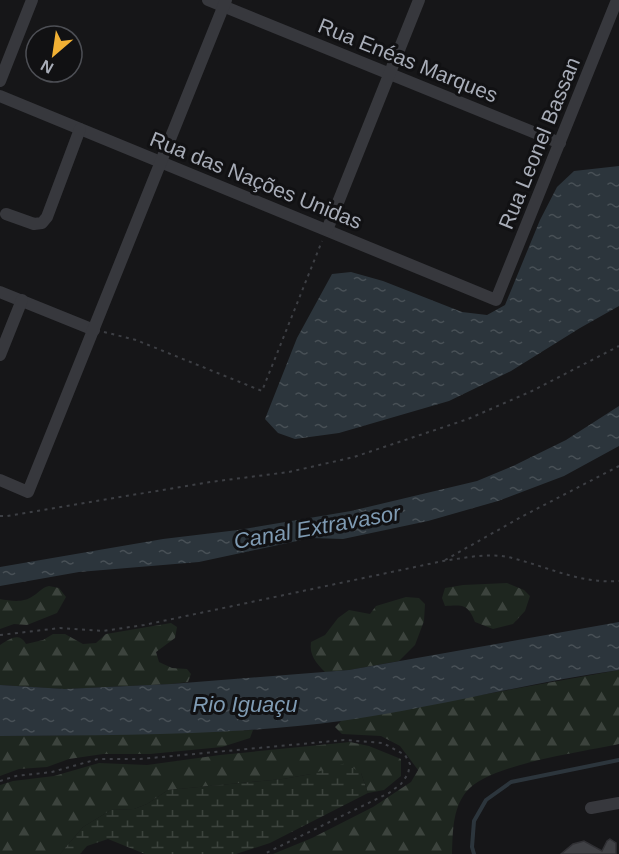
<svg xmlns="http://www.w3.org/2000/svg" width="619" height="854" viewBox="0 0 619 854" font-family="Helvetica,sans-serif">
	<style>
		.forest { fill: url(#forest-firs) }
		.wetland { fill: url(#wetland-marsh) }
		.water { fill: url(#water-ripples) }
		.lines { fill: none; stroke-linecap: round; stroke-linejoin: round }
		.stream { stroke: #2c353c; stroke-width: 4 }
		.building { fill: #404145; stroke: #303034; stroke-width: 1.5 }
		.path { stroke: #3d3f44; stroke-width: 2; stroke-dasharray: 3 4.5; stroke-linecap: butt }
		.minor { stroke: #37383d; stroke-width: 12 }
		.labels { text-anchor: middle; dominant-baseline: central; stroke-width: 6; stroke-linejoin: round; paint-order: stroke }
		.street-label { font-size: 21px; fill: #a8adb8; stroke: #111113 }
		.water-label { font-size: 22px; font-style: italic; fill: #7f9bb3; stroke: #111113 }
	</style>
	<defs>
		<pattern id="forest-firs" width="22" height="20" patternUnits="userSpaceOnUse" patternTransform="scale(1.5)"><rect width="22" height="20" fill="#1e261f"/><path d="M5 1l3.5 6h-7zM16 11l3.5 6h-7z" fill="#3c433d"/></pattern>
		<pattern id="wetland-marsh" width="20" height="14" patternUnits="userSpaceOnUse" patternTransform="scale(1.5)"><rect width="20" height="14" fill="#1e261f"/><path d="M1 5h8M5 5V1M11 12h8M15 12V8" fill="none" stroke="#3c433d"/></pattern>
		<pattern id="water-ripples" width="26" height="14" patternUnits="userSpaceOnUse" patternTransform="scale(1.5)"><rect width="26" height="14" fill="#2c353c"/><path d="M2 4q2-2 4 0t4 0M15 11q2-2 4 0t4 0" fill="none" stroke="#485056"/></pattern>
	</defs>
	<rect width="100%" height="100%" fill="#161618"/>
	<g class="forest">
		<path d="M507,583L524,590L530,596L525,611L513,624L493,629L475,622C468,604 463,605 445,606L442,598L445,588L463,585Z"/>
		<path d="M49,586L59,588L66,597L57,613L27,625L14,624L0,629V599C11,601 24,603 33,596C40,592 41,588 49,586Z"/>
		<path d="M406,597L419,598L425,604L424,621L415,645L399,661L349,670L325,672C316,663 309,655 311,642L325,635L338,618L349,610L370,614L376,606Z"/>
		<path d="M171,623L177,627L175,638L156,652L159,662L172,668L187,669L191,674L188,682L171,684L65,689L0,685V645C8,640 19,631 26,644L43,640L53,634H65L83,644L96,643L106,634Z"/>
		<path d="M619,670V744C583,752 488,764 466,792C452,810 453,833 452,854H273L312,838L373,807L411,782L418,770L400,746L381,736L342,734L335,727L342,720Z"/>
		<path d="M253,730L250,738L222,747L150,754H103L69,759L47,767L19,769L0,776V736L87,735Z"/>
		<path d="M350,742L369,746L401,759V776L384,790L368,793L361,773L311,774L283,779L168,790L147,804L134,809L111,810L83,827L60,854H0V785L13,781L54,776L99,763L147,765L220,755Z"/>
	</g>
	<path class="wetland" d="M346,763L361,773L368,793L270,843L236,854H145L108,839L87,846L80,854H60L83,827L111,810L134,809L147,804L168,790L283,779L311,774Z"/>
	<g class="water">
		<path d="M619,166V306L580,328L511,371L449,401L339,433L295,439L278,433L265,419L297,338L332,274L351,272L383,281L462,312L487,315L505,305L540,220L557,187L574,171Z"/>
		<path d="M619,406V446L564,476L498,501L428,521L343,539L311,538L199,562L79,572L0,586V567L163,539L238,530L351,511L477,481L513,466L566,440Z"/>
		<path d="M619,622V670C526,683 434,708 341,721C228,736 114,735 0,736V685L65,689L171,684L349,670Z"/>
	</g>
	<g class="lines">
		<path class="stream" d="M474,854L472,847L474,821L486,800L511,782L619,760"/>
	</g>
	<path class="building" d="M610,839L616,843V854H561L573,844L584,841L602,851L607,841Z"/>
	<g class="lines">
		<g class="path">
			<path d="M104,332L136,340L262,391L322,241"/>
			<path d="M0,516H7L210,482L289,472L354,457L468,419L532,391L619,346"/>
			<path d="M445,560L523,516L619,466"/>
			<path d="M0,635L60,628L103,631L144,625L443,561C465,558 489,552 512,558C548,567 581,584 619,581"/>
			<path d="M0,781L16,776L52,772L98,759H140L344,740L383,743L405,755L410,764L408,774L401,784L389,793L264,854"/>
		</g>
		<g class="minor">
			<path d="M208,0L560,143"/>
			<path d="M0,81L32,0"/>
			<path d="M0,96L496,300L617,0"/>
			<path d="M6,214L34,224L42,223L47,217L80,129"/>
			<path d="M327,230L419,0"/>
			<path d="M0,292L94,330"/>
			<path d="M0,355L22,300"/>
			<path d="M0,480L28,492L226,0"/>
			<path d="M591,808L619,803"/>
		</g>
	</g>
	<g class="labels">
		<g class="street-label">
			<text transform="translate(408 60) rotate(22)">Rua Enéas Marques</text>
			<text transform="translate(539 143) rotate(-68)">Rua Leonel Bassan</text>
			<text transform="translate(256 180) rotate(22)">Rua das Nações Unidas</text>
		</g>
		<g class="water-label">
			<text transform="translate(317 527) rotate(-10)">Canal Extravasor</text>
			<text x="245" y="704">Rio Iguaçu</text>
		</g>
	</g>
	<g transform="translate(54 54) rotate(209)"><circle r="28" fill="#111113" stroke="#4d4f55" stroke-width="1.5"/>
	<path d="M0-4.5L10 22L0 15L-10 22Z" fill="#f2b134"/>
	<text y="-9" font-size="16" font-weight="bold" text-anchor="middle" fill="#a8adb8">N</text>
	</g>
</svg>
